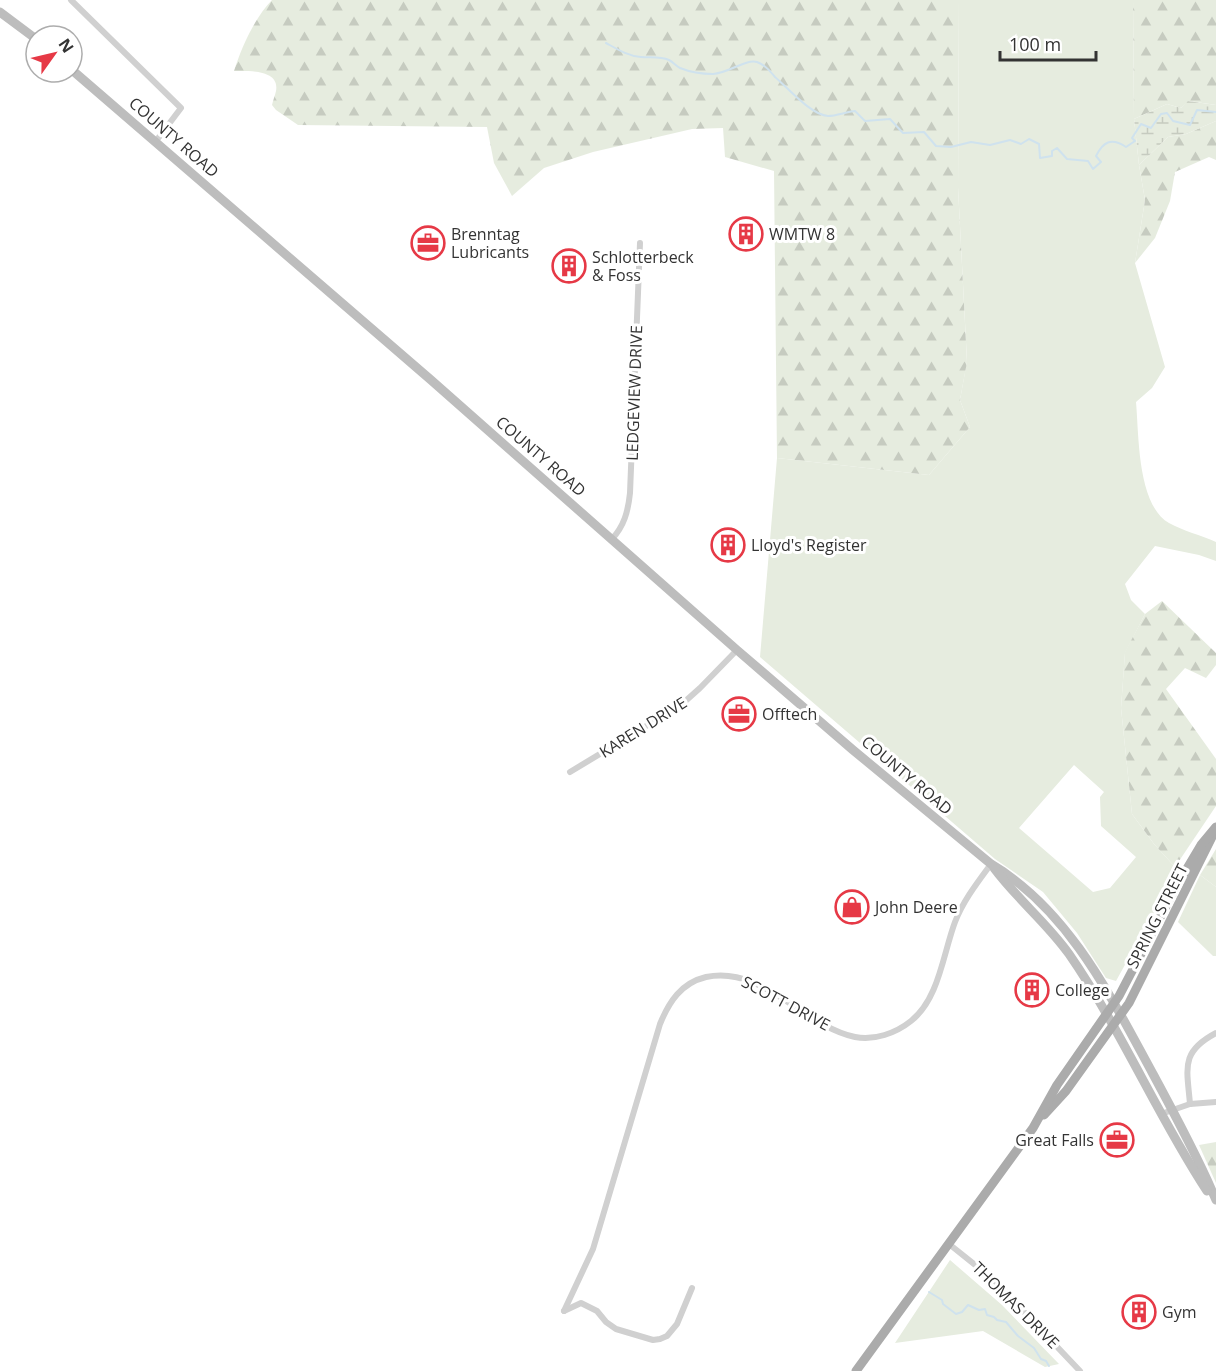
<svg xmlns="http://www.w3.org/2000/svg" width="1216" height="1371" viewBox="0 0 1216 1371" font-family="'Open Sans',sans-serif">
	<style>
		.grass { fill: #e6ecdf; fill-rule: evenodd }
		.forest { fill: url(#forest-firs) }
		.wetland { fill: url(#wetland-marsh) }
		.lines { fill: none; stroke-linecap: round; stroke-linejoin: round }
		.stream { stroke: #cfe2ee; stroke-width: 2 }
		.minor { stroke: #d0d0d0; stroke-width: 6 }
		.secondary { stroke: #bdbdbd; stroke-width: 9 }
		.primary { stroke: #ababab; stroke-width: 9 }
		.labels { text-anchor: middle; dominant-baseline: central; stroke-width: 6; stroke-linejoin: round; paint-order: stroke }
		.street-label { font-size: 16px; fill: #333; stroke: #fff }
		.poi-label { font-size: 16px; fill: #333; stroke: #fff; text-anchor: start }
	</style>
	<defs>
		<pattern id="forest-firs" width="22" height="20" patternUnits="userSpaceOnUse" patternTransform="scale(1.5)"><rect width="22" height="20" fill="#e6ecdf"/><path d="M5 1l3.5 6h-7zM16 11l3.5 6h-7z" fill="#c6cbc0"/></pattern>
		<pattern id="wetland-marsh" width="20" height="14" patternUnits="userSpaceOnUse" patternTransform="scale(1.5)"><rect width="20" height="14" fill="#e6ecdf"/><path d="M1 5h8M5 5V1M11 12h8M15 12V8" fill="none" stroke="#c6cbc0"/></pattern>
	</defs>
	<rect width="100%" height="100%" fill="#fff"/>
	<g class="grass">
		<path d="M959,0H1133L1134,119L1139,165L1145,200L1135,263L1165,367L1152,388L1136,402C1139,434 1137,505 1169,523C1183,531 1201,535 1216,542V561L1199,555L1155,546L1125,584L1131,600L1145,614L1125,653L1121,708L1132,814L1154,844L1175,867L1173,878L1116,981L1106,978L1077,933L1043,892L995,859L760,657L777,458L929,475L970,427L960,400L967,361L958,187ZM1074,765L1104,792L1100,797L1101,826L1136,857L1110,888L1093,892L1019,828Z"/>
		<path d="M1200,875L1216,887V956H1213L1178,922Z"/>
		<path d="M950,1260L1002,1305L1059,1364L1045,1367L983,1331L895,1343Z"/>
	</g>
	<g class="forest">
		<path d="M272,0H959L958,187L967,362L960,400L970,427L929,475L777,458L774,171L725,157L723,128L692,129L593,152L544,168L512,196L494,163L487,127L298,125L276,110L272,105C273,100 275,96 276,91C280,69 248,71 234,71C242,46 254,19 272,0Z"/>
		<path d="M1133,0H1216V105L1189,101L1181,108L1167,104L1134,119Z"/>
		<path d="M1216,121V160L1209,157L1175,172L1170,201L1155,238L1135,263L1145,200L1139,165L1168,137L1186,134Z"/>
		<path d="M1162,601L1216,653V665L1206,678L1185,668L1166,689L1216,759V806L1175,867L1154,844L1132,814L1121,708L1125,652L1145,614Z"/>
		<path d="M1216,849V887L1200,875Z"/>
		<path d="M1216,1142V1183L1199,1145Z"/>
	</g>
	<path class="wetland" d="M1188,101L1216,105V121L1186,134L1168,137L1139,165L1134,119L1167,104L1181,108Z"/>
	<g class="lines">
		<g class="stream">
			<path d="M606,43C617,49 628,56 641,57C650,58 660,56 669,60C673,62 676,66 680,68C690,72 702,74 713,74C729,73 745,59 757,62C765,65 770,71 775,77C788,88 811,115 828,116C836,116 846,112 855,111L865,121L890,119L903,133L924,132L936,146L951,147L971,142L990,145L1010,140L1021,144L1029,139L1039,144L1040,158L1052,156V151L1057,148L1067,159L1088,161L1093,169L1101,162L1096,156C1103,142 1111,137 1126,147L1135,141L1132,138L1141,124L1151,128L1161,114L1167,113L1173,121L1190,125L1197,110L1216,112"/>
			<path d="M929,1292L942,1300L943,1304L956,1314L962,1312L968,1305L979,1310L985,1309L987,1315L994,1317L997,1320L1006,1322L1018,1336L1034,1348L1041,1359L1046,1361L1049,1366"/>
		</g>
		<g class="minor">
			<path d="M71,0L181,108L156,141"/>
			<path d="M612,539C624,526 628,512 630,493L640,243"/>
			<path d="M570,772L681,705L700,688L737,650"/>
			<path d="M1190,1104C1187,1068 1180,1052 1216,1033"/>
			<path d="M1161,1114L1190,1104L1216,1102"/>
			<path d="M949,1244L994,1280L1080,1371"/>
			<path d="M564,1311L593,1249L660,1024C669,1002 681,983 706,977C763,965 803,1026 855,1037C874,1041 896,1033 911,1021C939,999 943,954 955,922C963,901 977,883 991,864"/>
			<path d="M564,1311L581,1303L597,1311L606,1322L616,1329L653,1340L660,1339L667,1336L677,1324L692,1288"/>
		</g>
		<g class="secondary">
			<path d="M0,12L36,39"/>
			<path d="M72,70L431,380L737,650L853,750L991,864C1069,910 1111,997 1153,1074C1175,1115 1198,1157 1216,1200"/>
			<path d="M994,868C1017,899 1047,923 1069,954C1121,1029 1157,1115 1207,1191"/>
		</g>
		<g class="primary">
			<path d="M1044,1115L1066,1091L1129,1003L1213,835"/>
			<path d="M856,1371L1033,1128L1057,1085L1119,996L1176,887L1201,845L1216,827"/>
		</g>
	</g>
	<defs>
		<g id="building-ring" transform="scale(1.725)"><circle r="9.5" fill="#fff" stroke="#e63946" stroke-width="1.5"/><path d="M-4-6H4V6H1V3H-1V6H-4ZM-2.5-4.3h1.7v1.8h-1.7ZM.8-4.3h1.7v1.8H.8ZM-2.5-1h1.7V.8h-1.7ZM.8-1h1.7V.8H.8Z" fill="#e63946"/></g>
		<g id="office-ring" transform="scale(1.725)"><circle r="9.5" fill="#fff" stroke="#e63946" stroke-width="1.5"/><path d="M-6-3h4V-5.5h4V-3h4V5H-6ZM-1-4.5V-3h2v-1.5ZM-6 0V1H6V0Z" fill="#e63946"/></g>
		<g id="shop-ring" transform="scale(1.725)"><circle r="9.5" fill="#fff" stroke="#e63946" stroke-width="1.5"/><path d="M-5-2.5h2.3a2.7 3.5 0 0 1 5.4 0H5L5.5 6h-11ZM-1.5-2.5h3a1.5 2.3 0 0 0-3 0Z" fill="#e63946"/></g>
	</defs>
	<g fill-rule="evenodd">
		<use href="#building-ring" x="746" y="234"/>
		<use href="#office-ring" x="428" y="243"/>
		<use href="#building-ring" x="569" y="266"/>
		<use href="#building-ring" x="728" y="545"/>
		<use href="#office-ring" x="739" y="714"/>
		<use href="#shop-ring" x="852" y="907"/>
		<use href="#building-ring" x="1032" y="990"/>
		<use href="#office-ring" x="1117" y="1140"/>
		<use href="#building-ring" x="1139" y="1312"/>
	</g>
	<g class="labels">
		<g class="street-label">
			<text transform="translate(174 137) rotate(41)">COUNTY ROAD</text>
			<text transform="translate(634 393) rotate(-88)">LEDGEVIEW DRIVE</text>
			<text transform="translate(541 456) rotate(41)">COUNTY ROAD</text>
			<text transform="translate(643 727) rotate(-32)">KAREN DRIVE</text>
			<text transform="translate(907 775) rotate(40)">COUNTY ROAD</text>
			<text transform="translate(1157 916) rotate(-63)">SPRING STREET</text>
			<text transform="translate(786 1003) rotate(28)">SCOTT DRIVE</text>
			<text transform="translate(1016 1305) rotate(45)">THOMAS DRIVE</text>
		</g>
		<g class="poi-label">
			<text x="451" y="234">Brenntag<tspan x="451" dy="18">Lubricants</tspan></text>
			<text x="769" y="234">WMTW 8</text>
			<text x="592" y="257">Schlotterbeck<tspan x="592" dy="18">&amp; Foss</tspan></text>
			<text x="751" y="545">Lloyd's Register</text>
			<text x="762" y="714">Offtech</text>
			<text x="875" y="907">John Deere</text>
			<text x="1055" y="990">College</text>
			<text x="1094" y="1140" text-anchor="end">Great Falls</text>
			<text x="1162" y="1312">Gym</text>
		</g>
	</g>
	<g transform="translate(54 54) rotate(56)"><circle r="28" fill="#ffffff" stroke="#adadad" stroke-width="1.5"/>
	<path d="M0-4.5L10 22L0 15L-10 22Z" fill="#e63946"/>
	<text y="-9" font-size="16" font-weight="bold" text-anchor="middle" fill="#333333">N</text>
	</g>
	<path d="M1000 51v9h96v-9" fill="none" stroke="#333333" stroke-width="3"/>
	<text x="1009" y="51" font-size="18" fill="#333333" stroke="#ffffff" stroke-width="4.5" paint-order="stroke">100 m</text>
</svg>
